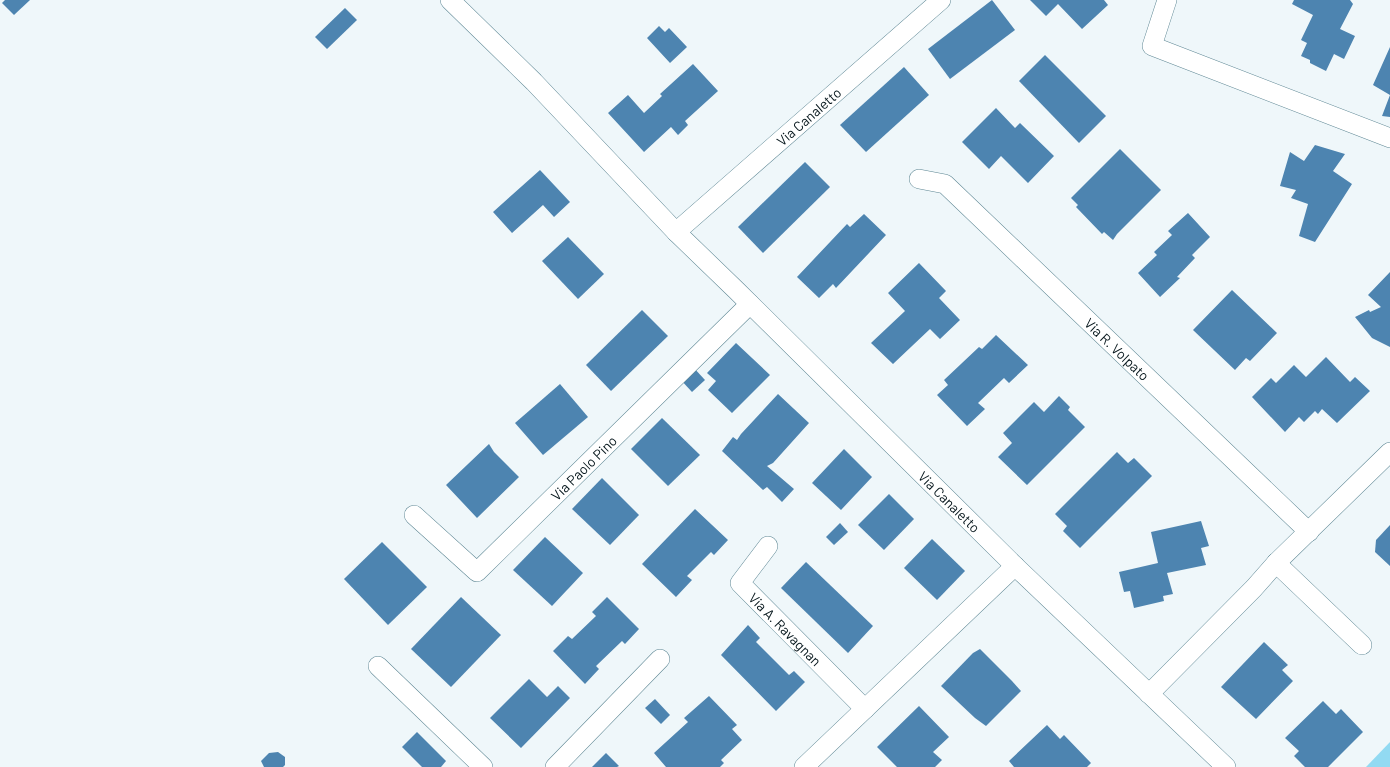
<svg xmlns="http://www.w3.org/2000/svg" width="1390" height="767" viewBox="0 0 1390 767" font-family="Barlow,sans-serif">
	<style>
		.green { fill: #92daf2 }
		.building { fill: #4d84b0 }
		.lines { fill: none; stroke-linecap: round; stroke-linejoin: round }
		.street-casing { stroke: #5e8794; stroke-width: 20 }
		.street { stroke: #fff; stroke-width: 19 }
		.labels { text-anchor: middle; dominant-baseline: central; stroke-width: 4; stroke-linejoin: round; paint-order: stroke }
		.street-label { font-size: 14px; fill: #05151b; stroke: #fff }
	</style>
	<rect width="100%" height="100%" fill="#eff7fa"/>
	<path class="green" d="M1390,742V767H1366Z"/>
	<g class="building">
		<path d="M5,0H30L14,15L2,3Z"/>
		<path d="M992,0L1015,30L950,79L928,49Z"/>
		<path d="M1030,0H1104L1108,5L1082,29L1058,4L1046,16Z"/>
		<path d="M1294,0H1350L1353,4L1340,29L1355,36L1344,59L1334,54L1326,71L1310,63V60L1301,56L1307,43L1301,40L1313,15L1292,4Z"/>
		<path d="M345,8L357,20L327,49L315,37Z"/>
		<path d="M659,26L665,32L669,28L687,47L670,63L647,38Z"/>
		<path d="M1390,47V117L1382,116L1390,95L1373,85Z"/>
		<path d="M1045,55L1106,116L1079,143L1019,81Z"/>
		<path d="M693,64L718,91L685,121L688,125L678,135L671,127L644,152L608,113L628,95L644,113L662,96L660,94Z"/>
		<path d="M904,67L929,95L866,152L840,125Z"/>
		<path d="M996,108L1015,128L1020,123L1054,156L1028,183L1001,156L989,169L962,142Z"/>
		<path d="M1315,145L1345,154L1333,171L1352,184L1315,242L1299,236L1308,204L1291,198L1296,190L1280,186L1290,152L1304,161Z"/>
		<path d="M1120,149L1161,190L1117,234L1113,240L1104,232L1102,234L1076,207L1078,205L1071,198Z"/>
		<path d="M805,162L830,187L763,253L738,227Z"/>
		<path d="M540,170L570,202L554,217L543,205L512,233L493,212Z"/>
		<path d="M1188,213L1210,237L1192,255L1195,258L1177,277L1180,278L1160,297L1138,273L1157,255L1154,252L1172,235L1168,231Z"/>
		<path d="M864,214L886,235L836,288L833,284L819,298L797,277L847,224L850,227Z"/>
		<path d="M568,237L604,274L578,299L542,261Z"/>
		<path d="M919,263L946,291L939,298L960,320L940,339L930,329L893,364L871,343L905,311L888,293Z"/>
		<path d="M1390,272V347L1372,338L1355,317L1369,310L1370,312L1381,307L1368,295Z"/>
		<path d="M1232,290L1277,333L1250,361L1246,358L1235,370L1193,330Z"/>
		<path d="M642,310L668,336L611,391L586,365Z"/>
		<path d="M996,335L1028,365L1009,383L1004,378L978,403L985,409L967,426L937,395L948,385L944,380L979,347L982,349Z"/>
		<path d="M736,343L770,375L732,413L708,390L716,381L707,373Z"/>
		<path d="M1326,357L1350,382L1355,377L1370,391L1337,423L1322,409L1318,414L1315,411L1304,422L1299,417L1285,432L1252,397L1271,378L1276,383L1294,365L1306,377Z"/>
		<path d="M693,367L705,380L692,392L680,379Z"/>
		<path d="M560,384L588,417L543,455L515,423Z"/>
		<path d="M778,394L809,423L773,463L767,466L794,489L782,502L767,487L763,490L722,451L733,437L737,440L741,434Z"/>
		<path d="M1059,396L1070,407L1068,410L1085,427L1027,485L998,457L1012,443L1003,433L1034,402L1044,412Z"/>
		<path d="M662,418L700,455L668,486L631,449Z"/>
		<path d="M489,444L494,452L519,477L477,518L446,485Z"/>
		<path d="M844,449L872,477L841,510L812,483Z"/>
		<path d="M1117,452L1128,463L1134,458L1152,476L1080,548L1063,531L1067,526L1055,514Z"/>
		<path d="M602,478L639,515L610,545L572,509Z"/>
		<path d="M889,494L914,519L884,550L858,525Z"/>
		<path d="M695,509L728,540L714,555L711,552L687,576L692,580L676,597L642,564Z"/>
		<path d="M1201,521L1209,546L1201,548L1206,565L1167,573L1173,594L1163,596L1164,601L1134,608L1130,591L1124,592L1119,572L1158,563L1151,532Z"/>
		<path d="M840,523L848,532L834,545L826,537Z"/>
		<path d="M1390,525V566L1375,552L1376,540Z"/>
		<path d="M545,537L583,573L552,606L513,570Z"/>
		<path d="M932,539L965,571L937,600L904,568Z"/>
		<path d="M382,542L427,587L388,625L344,579Z"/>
		<path d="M806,562L873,626L848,653L781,588Z"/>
		<path d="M461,597L501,635L451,687L411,649Z"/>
		<path d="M607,597L639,629L625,644L622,641L596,666L599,669L585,684L553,651L568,636L572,639L596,616L592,612Z"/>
		<path d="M748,625L760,638L756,642L789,675L794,671L805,682L776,711L721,655Z"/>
		<path d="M1264,642L1288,665L1282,670L1293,681L1256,719L1221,687Z"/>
		<path d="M980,649L1012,681L1021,691L986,726L975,718L941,686L973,653Z"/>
		<path d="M529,679L547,697L558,686L570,698L521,748L490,718Z"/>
		<path d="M709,696L737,725L732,729L742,740L721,760L724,763L720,767H666L654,753L688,722L684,718Z"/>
		<path d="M655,699L670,715L661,724L645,708Z"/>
		<path d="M1323,701L1336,714L1341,709L1363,732L1328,767H1305L1294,756L1299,751L1285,738Z"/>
		<path d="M919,706L949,737L933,752L942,760L935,767H897L877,747Z"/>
		<path d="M1047,725L1060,739L1064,735L1091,763L1087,767H1014L1009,761Z"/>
		<path d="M417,732L446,761L441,767H422L402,747Z"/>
		<path d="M278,752L285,757V765L283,767H264L261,761L269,753Z"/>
		<path d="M606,753L619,766L617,767H592Z"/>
	</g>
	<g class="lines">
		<g class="street-casing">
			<g id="street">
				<path id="s1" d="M450,0L534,82L676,232L736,290L1015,566L1226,767"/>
				<path d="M1167,0L1152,46L1390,138"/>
				<path id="s2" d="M919,179L945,184L1309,532"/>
				<path id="s3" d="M676,232L941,0"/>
				<path id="s4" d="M414,515L477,572L750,304"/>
				<path id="s5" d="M768,546L740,583L865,709"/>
				<path d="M1276,563L1362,645"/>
				<path d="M378,666L483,767"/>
				<path d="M1149,694L1254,588L1276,563L1390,452"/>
				<path d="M555,767L660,659"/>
				<path d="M804,767L1015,566"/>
			</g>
		</g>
		<use href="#street" class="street"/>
	</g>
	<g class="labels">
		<g class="street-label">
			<text stroke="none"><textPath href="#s3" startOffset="176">Via Canaletto</textPath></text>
			<text stroke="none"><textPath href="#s2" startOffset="265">Via R. Volpato</textPath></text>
			<text stroke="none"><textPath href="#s4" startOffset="234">Via Paolo Pino</textPath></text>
			<text stroke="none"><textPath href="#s1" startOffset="708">Via Canaletto</textPath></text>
			<text stroke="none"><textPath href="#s5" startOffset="111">Via A. Ravagnan</textPath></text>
		</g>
	</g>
</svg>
